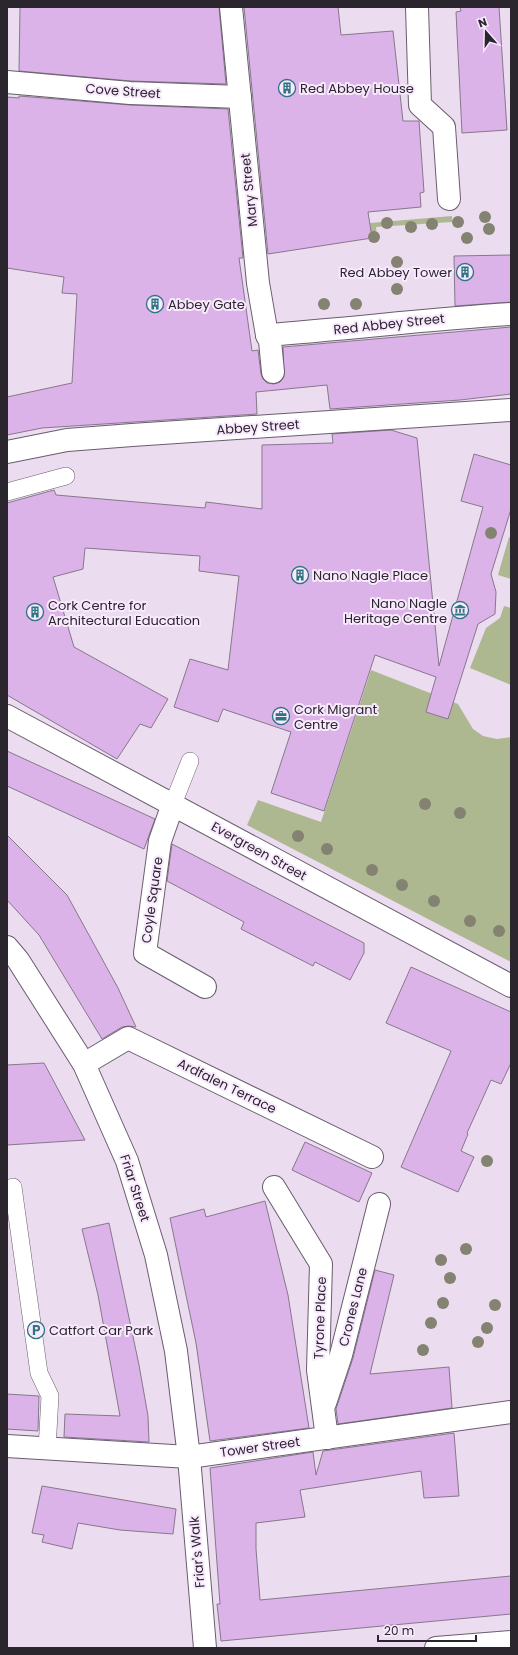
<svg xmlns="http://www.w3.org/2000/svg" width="518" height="1655" viewBox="0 0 518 1655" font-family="Poppins,sans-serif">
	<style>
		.green { fill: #adb891 }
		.building { fill: #dcb3e9; stroke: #86788b }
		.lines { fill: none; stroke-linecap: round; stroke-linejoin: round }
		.service-casing { stroke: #6a5d6e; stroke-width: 18 }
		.pedestrian-casing { stroke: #6a5d6e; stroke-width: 24 }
		.minor-casing { stroke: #6a5d6e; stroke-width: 24 }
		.secondary-casing { stroke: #6a5d6e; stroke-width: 24 }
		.service { stroke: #fff; stroke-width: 17 }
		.pedestrian { stroke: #fff; stroke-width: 22 }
		.minor { stroke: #fff; stroke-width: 22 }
		.secondary { stroke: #fff; stroke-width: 22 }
		.tree { fill: #848271 }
		.labels { text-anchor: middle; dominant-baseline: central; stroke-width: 4; stroke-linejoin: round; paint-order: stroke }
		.poi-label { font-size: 13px; fill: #2b262d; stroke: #f9e9fe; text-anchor: start }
		.street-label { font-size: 13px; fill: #2b262d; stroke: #f9e9fe }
	</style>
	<rect width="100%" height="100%" fill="#ebdcf0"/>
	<g class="green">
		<path d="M452,216V222L376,227L377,237L372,238L370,223Z"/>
		<path d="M509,537L511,538V579L498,575Z"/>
		<path d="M504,606L511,608V685L470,668L486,628L500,618Z"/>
		<path d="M371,670L458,704L473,729L483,736L497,739L511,737V962L247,825L258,800L321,822Z"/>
	</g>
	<g class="building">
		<path d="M20,7H219L226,84L131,81L19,71Z"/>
		<path d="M244,7H338L341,35L393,31L403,121H419L424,192L420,193L421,207L368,212L372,238L268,254Z"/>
		<path d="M460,7H499L507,130L462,133L456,12L461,11Z"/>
		<path d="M19,96L130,105L228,109L243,258H239L252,351L258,350L261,374L263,379L267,383L274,384L280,382L284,377L283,347L511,327V394L460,400L330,409L327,385L256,392L257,414L42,428L7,435V397L72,383L77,294L62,293L64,277L7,268V97L19,98Z"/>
		<path d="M511,255V302L455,306L454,256Z"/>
		<path d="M391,430L417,438L439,666L483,507L461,501L474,454L511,465V509L491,574L496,592L495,614L478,624L448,719L426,712L436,677L375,655L324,811L271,793L291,732L223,709L218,722L174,707L190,659L228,670L239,576L199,571L200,556L85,548L83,569L53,577L74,647L168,699L151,728L140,724L117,759L7,695V503L54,490L56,495L205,508L206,502L262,509V445L333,443L332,434Z"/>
		<path d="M7,751L155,819L144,849L7,786Z"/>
		<path d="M7,835L67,895L118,988L136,1027L128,1026L122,1027L102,1039L39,935L7,900Z"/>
		<path d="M172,844L364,943V953L350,980L315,962L313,966L241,929L244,922L167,881Z"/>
		<path d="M411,967L511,1012V1063L501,1084L491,1080L467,1133L468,1134L461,1151L474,1157L458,1192L401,1167L451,1051L386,1023Z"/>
		<path d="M44,1063L85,1140L7,1145V1065Z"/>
		<path d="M305,1142L372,1173L359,1202L292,1170Z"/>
		<path d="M265,1201L288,1295L309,1428L210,1441L196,1343L170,1218L204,1209L206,1217Z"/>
		<path d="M109,1223L139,1365L148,1416L149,1442L64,1437L65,1414L120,1416L98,1295L82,1229Z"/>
		<path d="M375,1270L394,1275L370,1374L449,1367L452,1408L338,1424L336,1409L353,1358Z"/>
		<path d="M7,1394L39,1396L38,1431L7,1429Z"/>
		<path d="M454,1433L459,1496L424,1498L421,1471L300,1490L305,1517L256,1523V1549L260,1600L511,1576V1614L221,1641L217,1604H220L210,1468L313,1452L316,1475L323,1451Z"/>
		<path d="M42,1486L176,1509L173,1534L120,1530L78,1523L72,1549L42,1542L44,1535L32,1533Z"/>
	</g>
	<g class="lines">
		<g class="service-casing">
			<g id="service">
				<path d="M7,492L66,476"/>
				<path d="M173,804L190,761"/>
				<path d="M13,1187L39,1373L50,1396L47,1449"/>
			</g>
		</g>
		<g class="pedestrian-casing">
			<path id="pedestrian" d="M173,804L160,841L145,953L205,987"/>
		</g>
		<g class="minor-casing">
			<g id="minor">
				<path d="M231,7L258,283L267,335L270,341L273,372"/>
				<path d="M417,7L420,105L444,127L449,199"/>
				<path d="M7,82L130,93L240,97"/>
				<path d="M267,335C349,329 429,319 511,314"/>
				<path d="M7,452L67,440L132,435L511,410"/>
				<path d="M7,947L18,960L84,1064L127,1161L156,1255L176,1351L189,1457L205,1648"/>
				<path d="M84,1064L128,1038L372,1157"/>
				<path d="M274,1187L321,1264L318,1370L327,1438"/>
				<path d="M325,1403L341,1355L379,1204"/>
				<path d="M7,1446L189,1457L511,1412"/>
				<path d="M436,1648L511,1642"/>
			</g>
		</g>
		<g class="secondary-casing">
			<path id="secondary" d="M7,716L511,986"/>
		</g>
		<use href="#service" class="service"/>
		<use href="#pedestrian" class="pedestrian"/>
		<use href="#minor" class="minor"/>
		<use href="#secondary" class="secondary"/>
	</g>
	<g class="tree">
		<circle cx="485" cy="217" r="6"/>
		<circle cx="458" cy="222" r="6"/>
		<circle cx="387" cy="223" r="6"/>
		<circle cx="432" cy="224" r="6"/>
		<circle cx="411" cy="227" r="6"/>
		<circle cx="489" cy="229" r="6"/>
		<circle cx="374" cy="237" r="6"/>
		<circle cx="467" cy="238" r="6"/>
		<circle cx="397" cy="262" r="6"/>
		<circle cx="397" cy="289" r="6"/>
		<circle cx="324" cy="304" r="6"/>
		<circle cx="356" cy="304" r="6"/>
		<circle cx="491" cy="533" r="6"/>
		<circle cx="425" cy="804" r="6"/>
		<circle cx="460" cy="813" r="6"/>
		<circle cx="298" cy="836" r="6"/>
		<circle cx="327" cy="849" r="6"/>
		<circle cx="372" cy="870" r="6"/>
		<circle cx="402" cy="885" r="6"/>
		<circle cx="434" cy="901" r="6"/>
		<circle cx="470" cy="921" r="6"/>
		<circle cx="499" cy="931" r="6"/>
		<circle cx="487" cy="1161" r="6"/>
		<circle cx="466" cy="1249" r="6"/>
		<circle cx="441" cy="1260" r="6"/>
		<circle cx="450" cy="1278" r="6"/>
		<circle cx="443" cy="1303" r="6"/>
		<circle cx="495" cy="1305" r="6"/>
		<circle cx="431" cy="1323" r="6"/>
		<circle cx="487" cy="1328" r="6"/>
		<circle cx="478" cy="1342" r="6"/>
		<circle cx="423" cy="1350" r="6"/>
	</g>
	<defs>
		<g id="building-ring" transform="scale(0.9)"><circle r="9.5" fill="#f9e9fe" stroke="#2e7481" stroke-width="1.5"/><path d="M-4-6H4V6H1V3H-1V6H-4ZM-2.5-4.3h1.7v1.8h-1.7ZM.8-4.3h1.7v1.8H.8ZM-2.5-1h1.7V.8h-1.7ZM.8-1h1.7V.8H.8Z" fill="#2e7481"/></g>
		<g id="museum-ring" transform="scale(0.9)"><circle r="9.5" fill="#f9e9fe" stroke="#2e7481" stroke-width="1.5"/><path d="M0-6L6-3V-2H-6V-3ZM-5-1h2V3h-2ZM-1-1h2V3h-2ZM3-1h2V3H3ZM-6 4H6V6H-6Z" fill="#2e7481"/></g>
		<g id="office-ring" transform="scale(0.9)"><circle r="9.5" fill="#f9e9fe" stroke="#2e7481" stroke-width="1.5"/><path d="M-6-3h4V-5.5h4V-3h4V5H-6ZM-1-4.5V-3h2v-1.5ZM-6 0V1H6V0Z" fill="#2e7481"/></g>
		<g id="parking-ring" transform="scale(0.9)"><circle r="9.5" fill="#f9e9fe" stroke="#2e7481" stroke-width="1.5"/><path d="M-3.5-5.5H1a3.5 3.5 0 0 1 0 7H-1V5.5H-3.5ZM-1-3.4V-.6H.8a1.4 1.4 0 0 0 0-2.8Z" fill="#2e7481"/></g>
	</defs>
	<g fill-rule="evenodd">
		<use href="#building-ring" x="287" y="88"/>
		<use href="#building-ring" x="465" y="272"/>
		<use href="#building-ring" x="155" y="304"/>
		<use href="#building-ring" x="300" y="575"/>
		<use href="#museum-ring" x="460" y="610"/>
		<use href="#building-ring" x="35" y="612"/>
		<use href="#office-ring" x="281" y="716"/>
		<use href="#parking-ring" x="36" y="1330"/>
	</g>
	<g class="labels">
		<g class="poi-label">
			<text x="300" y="88">Red Abbey House</text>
			<text x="452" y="272" text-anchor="end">Red Abbey Tower</text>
			<text x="168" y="304">Abbey Gate</text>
			<text x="313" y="575">Nano Nagle Place</text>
			<text x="447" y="603" text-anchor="end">Nano Nagle<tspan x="447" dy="15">Heritage Centre</tspan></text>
			<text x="48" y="605">Cork Centre for<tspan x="48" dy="15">Architectural Education</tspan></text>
			<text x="294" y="709">Cork Migrant<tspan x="294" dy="15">Centre</tspan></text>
			<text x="49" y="1330">Catfort Car Park</text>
		</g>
		<g class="street-label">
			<text transform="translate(123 91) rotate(4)">Cove Street</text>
			<text transform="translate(249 190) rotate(-96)">Mary Street</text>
			<text transform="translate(389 324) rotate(-6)">Red Abbey Street</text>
			<text transform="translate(258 427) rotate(-4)">Abbey Street</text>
			<text transform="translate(259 851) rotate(29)">Evergreen Street</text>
			<text transform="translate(152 900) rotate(-82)">Coyle Square</text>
			<text transform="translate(227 1086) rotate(26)">Ardfalen Terrace</text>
			<text transform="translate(135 1188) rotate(72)">Friar Street</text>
			<text transform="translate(353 1307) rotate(-76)">Crones Lane</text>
			<text transform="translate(320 1318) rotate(-88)">Tyrone Place</text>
			<text transform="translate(260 1447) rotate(-8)">Tower Street</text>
			<text transform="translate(197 1552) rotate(-95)">Friar's Walk</text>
		</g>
	</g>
	<rect width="518" height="1655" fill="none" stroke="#2b262d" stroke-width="16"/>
	<g transform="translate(486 32) rotate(340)" stroke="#f9e9fe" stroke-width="3" paint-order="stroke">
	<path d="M0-3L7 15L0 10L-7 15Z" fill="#2b262d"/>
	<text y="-6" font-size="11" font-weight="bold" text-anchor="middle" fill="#2b262d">N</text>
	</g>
	<path d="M378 1635v6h98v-6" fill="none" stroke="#2b262d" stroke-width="2"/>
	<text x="384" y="1635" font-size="12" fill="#2b262d" stroke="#f9e9fe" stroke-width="3" paint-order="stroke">20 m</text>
</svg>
